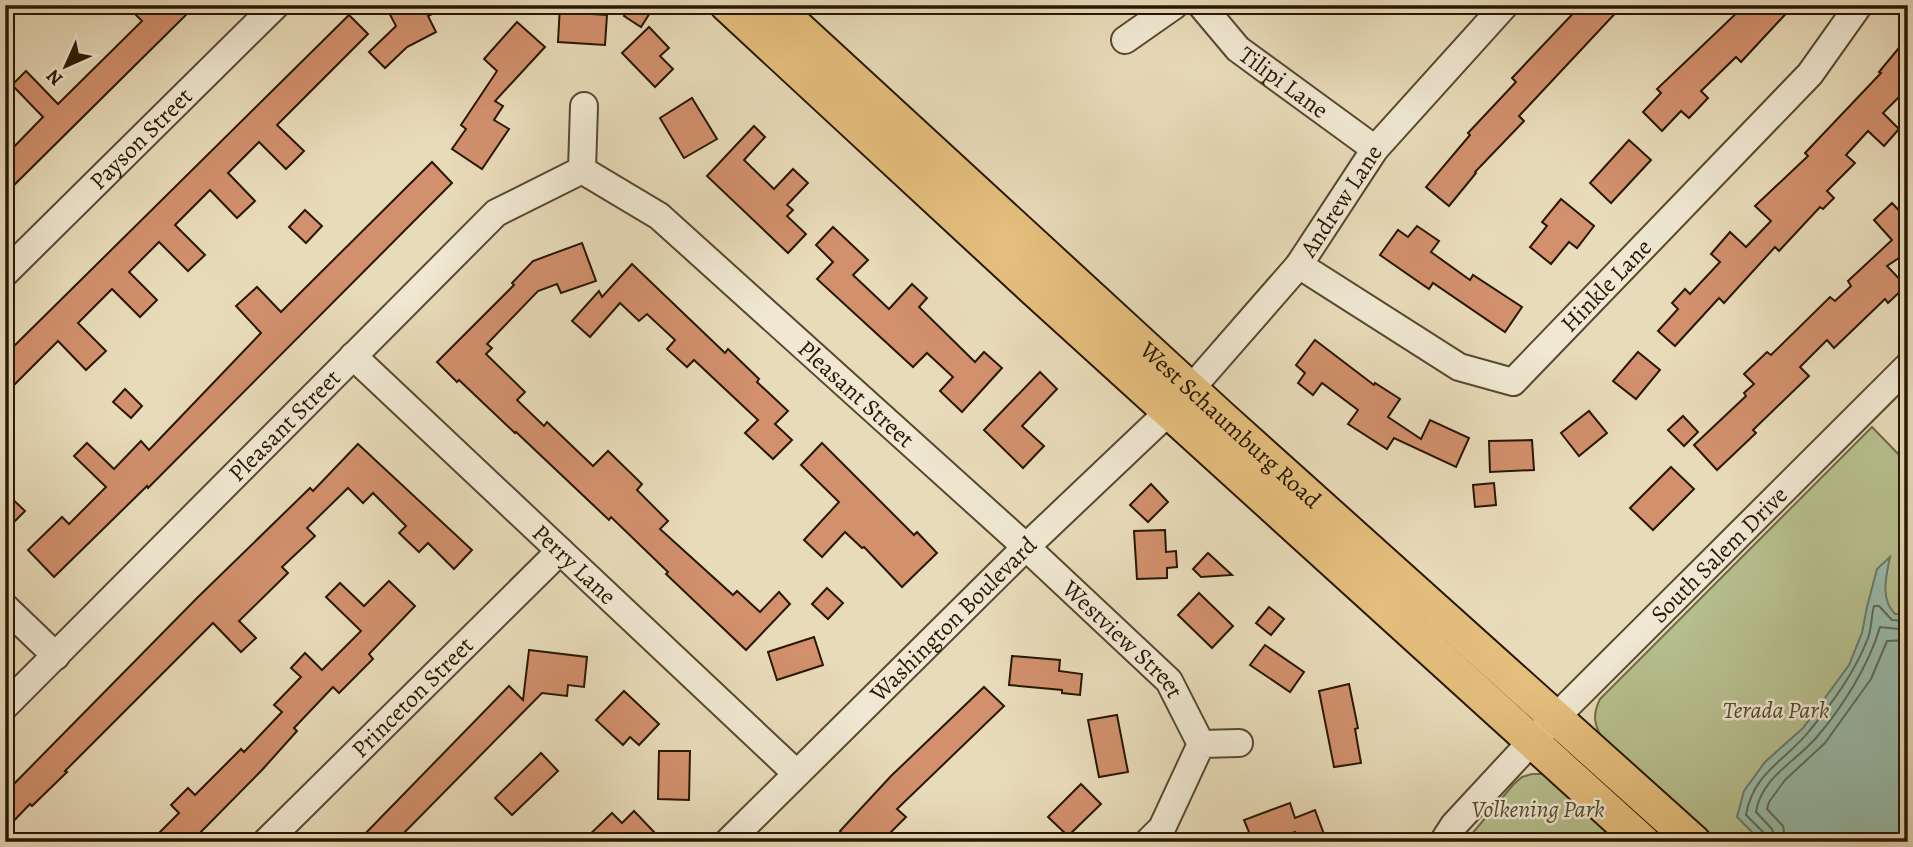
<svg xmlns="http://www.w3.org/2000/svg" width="1913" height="847" viewBox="0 0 1913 847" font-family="Alegreya,serif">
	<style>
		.green { fill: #b7c08f; stroke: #706c49; stroke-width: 2 }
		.water { fill: #98bcab; stroke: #6b7a68; stroke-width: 2 }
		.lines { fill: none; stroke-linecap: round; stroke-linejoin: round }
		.shore { stroke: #606a57; stroke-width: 2 }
		.building { fill: #d2906d; stroke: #281703; stroke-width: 2 }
		.minor-casing { stroke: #584830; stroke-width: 30 }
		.major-casing { stroke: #281703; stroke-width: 37 }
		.minor { stroke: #f0e8d2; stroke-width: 26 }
		.major { stroke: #e4be7c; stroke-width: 33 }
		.labels { text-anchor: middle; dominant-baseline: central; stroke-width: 5; stroke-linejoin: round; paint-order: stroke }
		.street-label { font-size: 24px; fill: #281703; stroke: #f0e8d2 }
		.park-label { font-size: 24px; font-style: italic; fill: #534a2d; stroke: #f0e8d2 }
	</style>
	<rect width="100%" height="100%" fill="#e8dbb9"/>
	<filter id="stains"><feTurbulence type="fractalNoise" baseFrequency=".00286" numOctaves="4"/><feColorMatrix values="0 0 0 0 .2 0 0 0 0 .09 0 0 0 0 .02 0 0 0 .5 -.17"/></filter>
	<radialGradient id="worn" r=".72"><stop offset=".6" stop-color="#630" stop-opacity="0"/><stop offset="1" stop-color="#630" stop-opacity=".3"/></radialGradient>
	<g class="green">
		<path d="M1872,427L1908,464V842H1715L1604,741C1594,726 1592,715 1600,699Z"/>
		<path d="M1532,774H1542L1552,776L1623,842H1465L1513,785L1522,777Z"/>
	</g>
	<path class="water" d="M1890,557C1886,577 1880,599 1895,614H1908V842H1762L1737,817L1744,791L1765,762L1803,728L1849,665L1862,633L1867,607L1877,569Z"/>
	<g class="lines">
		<g class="shore">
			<path d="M1767,842L1764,833L1746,815C1753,772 1787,760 1810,730C1833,702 1855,672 1868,638C1872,628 1871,616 1874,606H1879L1892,620L1908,621"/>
			<path d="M1776,842L1772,829L1756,812C1761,778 1795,762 1816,738C1842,708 1869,665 1880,627L1908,630"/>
			<path d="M1786,842L1783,826L1767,809L1769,802L1785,780L1825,743L1871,679L1887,641L1908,640"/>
		</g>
	</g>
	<g class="building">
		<path d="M126,5H196L5,194V156L43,117L12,85L26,71L58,104L142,21Z"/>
		<path d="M385,5H449L428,16L436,32L407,47L385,68L369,52L396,26Z"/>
		<path d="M560,5H578V13L607,15L605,45L558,42Z"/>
		<path d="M631,5H655L641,27L624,16Z"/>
		<path d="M1581,5H1623L1519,116L1524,121L1475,172L1476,173L1449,206L1426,187L1470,135L1468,133L1516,82L1512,78Z"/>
		<path d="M1745,5H1794L1741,62L1736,57L1701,91L1708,98L1689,118L1681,111L1662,131L1643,112L1661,93L1657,89Z"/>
		<path d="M349,15L368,34L277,125L304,151L286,169L259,142L228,173L255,201L237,218L210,190L175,225L205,255L188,271L159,242L129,272L157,300L140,317L112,289L78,323L106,351L86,370L58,341L5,394V355Z"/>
		<path d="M517,22L545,47L495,101L503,106L494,120L509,129L482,169L452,149L466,129L461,125L497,71L484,59Z"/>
		<path d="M649,27L669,48L660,56L673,69L655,87L622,53Z"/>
		<path d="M1898,49L1908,57V88L1883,113L1899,129L1884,146L1868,131L1846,155L1855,163L1827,191L1834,198L1823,209L1820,207L1779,251L1775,247L1724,303L1719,298L1675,346L1658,331L1678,309L1672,303L1685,289L1690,294L1720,262L1711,254L1730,232L1746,247L1771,221L1755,206L1808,156L1805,153L1881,73L1879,72Z"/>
		<path d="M692,98L717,139L684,158L660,118Z"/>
		<path d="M754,126L765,137L744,160L774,189L793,169L808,183L787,205L793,210L787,216L806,234L788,253L707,176Z"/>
		<path d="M1629,140L1651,160L1611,203L1590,183Z"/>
		<path d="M432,162L452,183L148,488L147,486L54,577L28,550L62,517L69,524L106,487L74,456L87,443L114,469L141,441L149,450L261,333L236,306L257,287L281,312Z"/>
		<path d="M1561,199L1594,226L1577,248L1569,242L1551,264L1530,247L1547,226L1542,222Z"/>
		<path d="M1892,203L1908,220V257L1905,254L1887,266L1906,286L1888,303L1885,299L1834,348L1827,340L1800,367L1809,376L1753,430L1756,433L1717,470L1694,445L1746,396L1744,393L1754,384L1744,374L1767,352L1771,355L1830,297L1835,301L1851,286L1848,281L1892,240L1874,220Z"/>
		<path d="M305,210L322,226L306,243L289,227Z"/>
		<path d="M1417,226L1439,241L1431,252L1470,280L1473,275L1522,307L1505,332L1433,283L1429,289L1380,255L1398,230L1408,237Z"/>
		<path d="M833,227L868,260L853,275L889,309L912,284L927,298L919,307L975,362L984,352L1002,368L962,412L940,391L953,377L927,353L913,367L817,279L833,262L816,245Z"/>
		<path d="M582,243L596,281L561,293L557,284L538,291L487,344L492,348L486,354L525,392L517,400L544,426L547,422L593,466L608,451L642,484L637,490L668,521L660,529L733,595L737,591L760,612L779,592L790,604L746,650L666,574L668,572L611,517L609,520L516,432L515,433L459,380L457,382L437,362L514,285L512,283L533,261Z"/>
		<path d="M632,264L725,353L728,349L759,379L757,382L788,411L775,424L792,440L773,459L745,433L758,420L694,360L687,367L667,349L675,340L647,314L639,321L620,303L590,337L572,321L599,291L602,297Z"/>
		<path d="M1315,340L1374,385L1375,383L1400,399L1388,417L1421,439L1430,420L1469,438L1456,467L1394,438L1387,449L1348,424L1358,410L1322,383L1313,395L1298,383L1305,373L1296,365Z"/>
		<path d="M1638,352L1660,370L1636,399L1613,381Z"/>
		<path d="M1040,372L1057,389L1022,426L1044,446L1023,468L984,430Z"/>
		<path d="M125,389L142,406L131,418L113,402Z"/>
		<path d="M1589,411L1607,433L1579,456L1561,433Z"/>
		<path d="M1683,416L1698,432L1684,446L1668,430Z"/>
		<path d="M1532,440L1534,470L1490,472L1489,441Z"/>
		<path d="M822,443L914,535L917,532L937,553L902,587L864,547L862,548L845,532L822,557L804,540L839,502L801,465Z"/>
		<path d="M358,444L472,550L454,569L428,543L419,552L399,533L406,526L373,493L363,503L348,488L307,528L315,536L282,567L288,573L239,621L256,638L241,652L213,623L65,771L67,772L32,806L30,804L5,830V793L197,598L310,488L313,491Z"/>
		<path d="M1671,467L1694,489L1653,530L1630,508Z"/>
		<path d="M1494,483L1496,505L1475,507L1473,485Z"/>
		<path d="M1151,484L1168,502L1148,522L1130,505Z"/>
		<path d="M5,492L25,511L5,531Z"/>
		<path d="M1165,530L1166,552L1176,551L1177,567L1167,568V578L1137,579L1134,531Z"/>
		<path d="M1208,553L1232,575L1201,577L1193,569Z"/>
		<path d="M389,581L415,606L369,654L373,659L339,693L333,687L294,728L297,731L262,770L191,842H150L179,813L171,805L188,788L195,795L241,749L244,752L282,712L274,705L301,677L291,668L305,653L322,670L361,631L326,597L340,583L364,606Z"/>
		<path d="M827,588L843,603L828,619L812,604Z"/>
		<path d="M1199,593L1233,626L1212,648L1178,615Z"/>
		<path d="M1269,607L1284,619L1271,635L1256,623Z"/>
		<path d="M814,637L823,665L777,680L768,652Z"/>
		<path d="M1265,645L1304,672L1290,692L1250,665Z"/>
		<path d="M529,650L587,657L584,687L568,685L567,696L542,693L395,842H357L509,686L523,700Z"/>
		<path d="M1012,656L1060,660L1059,671L1082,674L1080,695L1062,693V690L1009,685Z"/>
		<path d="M1349,684L1358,728L1355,729L1361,763L1334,767L1319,691Z"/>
		<path d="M984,687L1004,706L897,809L906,817L881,842H850L840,831L891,776Z"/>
		<path d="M624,691L659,724L639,745L630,737L623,745L596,720Z"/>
		<path d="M1117,715L1128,772L1099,777L1088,720Z"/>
		<path d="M659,751H690L689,800L658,799Z"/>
		<path d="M541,753L558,771L512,815L495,798Z"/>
		<path d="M1081,784L1101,804L1068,836L1048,817Z"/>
		<path d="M1290,803L1295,818L1315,810L1325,837L1312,842H1298L1295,832L1270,842H1253L1244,820Z"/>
		<path d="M634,811L655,833L646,842H582L612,813L622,823Z"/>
	</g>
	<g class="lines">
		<g class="minor-casing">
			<g id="minor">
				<path id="s1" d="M1201,5L1238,49L1375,149"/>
				<path d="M1125,40L1175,5"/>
				<path id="s2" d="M582,170L659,216L1026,547L1169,681L1201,744"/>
				<path id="s3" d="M1299,265L1459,367L1513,382L1810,74L1859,5"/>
				<path id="s4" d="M5,273L276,5"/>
				<path id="s5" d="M353,356L796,773"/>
				<path d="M5,607L56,656"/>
				<path id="s6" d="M5,706L496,213L582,170L584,106"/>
				<path id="s7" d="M266,842L560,551"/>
				<path id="s8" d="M728,842L1026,547L1182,399L1299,265L1375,149L1505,5"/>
				<path d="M1148,842L1162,828L1201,744L1239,743"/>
				<path id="s9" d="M1443,842L1454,825L1531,742L1908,366"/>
			</g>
		</g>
		<g class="major-casing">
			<g id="major">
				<path d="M727,5L1036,291L1643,842"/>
				<path id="s10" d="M773,5L1222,418L1694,842"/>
			</g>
		</g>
		<use href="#minor" class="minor"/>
		<use href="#major" class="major"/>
	</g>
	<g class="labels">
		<g class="street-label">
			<text stroke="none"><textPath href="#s1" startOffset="114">Tilipi Lane</textPath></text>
			<text stroke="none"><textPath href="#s4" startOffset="191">Payson Street</textPath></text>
			<text stroke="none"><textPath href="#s8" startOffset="889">Andrew Lane</textPath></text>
			<text stroke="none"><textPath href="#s3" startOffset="380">Hinkle Lane</textPath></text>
			<text stroke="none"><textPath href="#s2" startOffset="355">Pleasant Street</textPath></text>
			<text stroke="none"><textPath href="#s6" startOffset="396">Pleasant Street</textPath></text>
			<text stroke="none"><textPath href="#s10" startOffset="621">West Schaumburg Road</textPath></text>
			<text stroke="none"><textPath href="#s9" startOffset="399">South Salem Drive</textPath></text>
			<text stroke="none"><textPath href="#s5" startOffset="304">Perry Lane</textPath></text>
			<text stroke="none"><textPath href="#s8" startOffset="317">Washington Boulevard</textPath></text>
			<text stroke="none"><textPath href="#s2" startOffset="718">Westview Street</textPath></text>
			<text stroke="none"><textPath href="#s7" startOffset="206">Princeton Street</textPath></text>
		</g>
		<g class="park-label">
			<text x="1776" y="710">Terada Park</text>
			<text x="1538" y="809">Volkening Park</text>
		</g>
	</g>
	<rect width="1913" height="847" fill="none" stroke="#e8dbb9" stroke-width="28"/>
	<rect x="7" y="7" width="1899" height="833" fill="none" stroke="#281703" stroke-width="3.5"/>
	<rect x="14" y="14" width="1885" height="819" fill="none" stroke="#281703" stroke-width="2"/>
	<g transform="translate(66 66) rotate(225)" stroke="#f0e8d2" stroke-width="5" paint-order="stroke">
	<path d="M0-5L12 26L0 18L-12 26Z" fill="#281703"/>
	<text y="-10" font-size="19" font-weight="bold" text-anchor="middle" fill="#281703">N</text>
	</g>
	<rect width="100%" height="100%" filter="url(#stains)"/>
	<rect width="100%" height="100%" fill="url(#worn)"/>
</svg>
